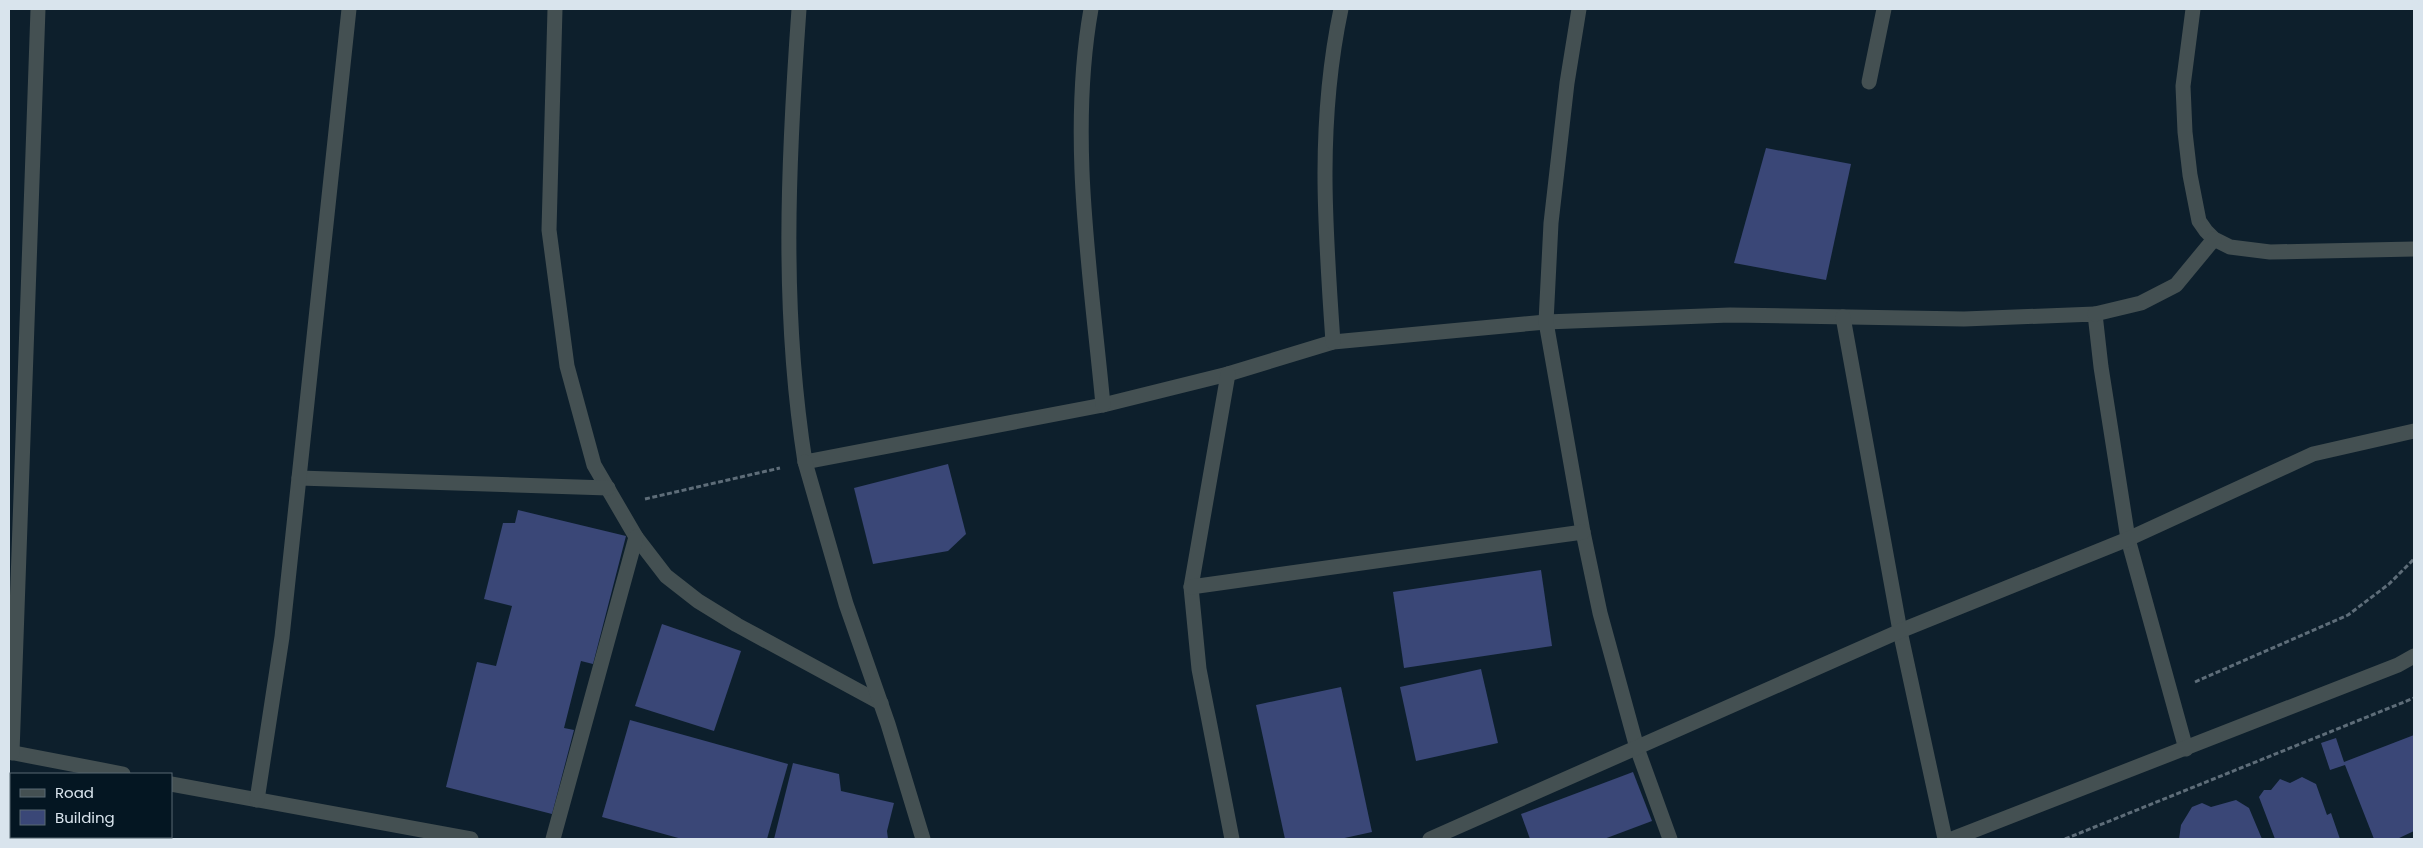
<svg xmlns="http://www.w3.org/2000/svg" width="2423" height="848" viewBox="0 0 2423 848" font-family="Poppins,sans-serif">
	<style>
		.building { fill: #3a4777 }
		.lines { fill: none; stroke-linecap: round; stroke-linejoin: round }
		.path { stroke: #5e6d79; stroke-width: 3; stroke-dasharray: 5 2.5; stroke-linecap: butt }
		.minor { stroke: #445052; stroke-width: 15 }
	</style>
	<rect width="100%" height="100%" fill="#0d1f2c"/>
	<g class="building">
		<path d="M1766,148L1851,164L1826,280L1734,263Z"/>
		<path d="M948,464L966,534L948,551L873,564L854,488Z"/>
		<path d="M518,510L626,536L593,664L581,661L564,728L574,730L552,814L446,787L477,662L496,666L512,606L484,599L503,523H515Z"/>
		<path d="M1541,570L1552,646L1404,668L1393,592Z"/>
		<path d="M662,624L741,651L714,731L635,706Z"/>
		<path d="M1481,669L1498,743L1416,761L1400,687Z"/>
		<path d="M1341,687L1372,832L1340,839H1285L1256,705Z"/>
		<path d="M630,720L788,764L767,839H682L602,817Z"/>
		<path d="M2414,735V831L2397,839H2374L2345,765L2330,770L2321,743L2336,738L2344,762Z"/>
		<path d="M793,763L839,774L841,791L894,803L887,831L888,839H774Z"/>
		<path d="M1633,772L1652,821L1604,839H1530L1521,814Z"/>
		<path d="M2302,777L2316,784L2327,815L2331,813L2340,839H2275L2259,797L2264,790H2271L2280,779L2290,783Z"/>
		<path d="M2236,800L2249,808L2262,839H2179L2181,825L2192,807L2202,803L2211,807Z"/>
	</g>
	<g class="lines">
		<g class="path">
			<path d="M645,499L780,468"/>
			<path d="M2195,682L2348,615L2389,584L2414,559"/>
			<path d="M2065,839L2414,698"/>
		</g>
		<g class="minor">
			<path d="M555,9L549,230L567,366L594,465L636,537L666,576L698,601L737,625L881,703"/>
			<path d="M799,9C788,162 781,310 805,462L1103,405L1228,374L1333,342L1546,322L1730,315L1964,319L2095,314L2101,367L2128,539L2186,749"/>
			<path d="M1091,9C1068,138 1091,276 1103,405"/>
			<path d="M1579,9L1567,83L1551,223L1546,322L1583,532L1600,613L1637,748L1670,839"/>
			<path d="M2193,9L2183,86L2185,132L2190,175L2199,221L2206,231L2214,239L2230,247L2270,252L2414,249"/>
			<path d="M1869,82L1884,9"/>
			<path d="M2095,314L2141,303L2176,285L2214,239"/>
			<path d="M1843,317L1900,631L1945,839"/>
			<path d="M1333,342C1325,228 1317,122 1341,9"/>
			<path d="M1228,374L1191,587L1199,669L1232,839"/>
			<path d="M805,462L846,604L888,724L923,839"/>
			<path d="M299,478L608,488"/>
			<path d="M1191,587L1583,532"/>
			<path d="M9,752L123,774"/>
			<path d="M12,753L38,9"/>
			<path d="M171,784L471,839"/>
			<path d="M257,800L282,637L349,9"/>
			<path d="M553,839L636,537"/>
			<path d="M1430,839L1900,631L2128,539L2313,454L2414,431"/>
			<path d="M1952,839L2398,665L2414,656"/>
		</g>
	</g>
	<rect width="2423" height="848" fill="none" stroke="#d9e4ed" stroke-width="20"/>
	<rect x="10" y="773" width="162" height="65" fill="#041622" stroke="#596873"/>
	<rect x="20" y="789" width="25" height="8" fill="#445052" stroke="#596873"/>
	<text x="55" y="798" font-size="15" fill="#d9e4ed">Road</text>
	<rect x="20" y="810" width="25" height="15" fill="#3a4777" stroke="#596873"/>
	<text x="55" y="823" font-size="15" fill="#d9e4ed">Building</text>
</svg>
